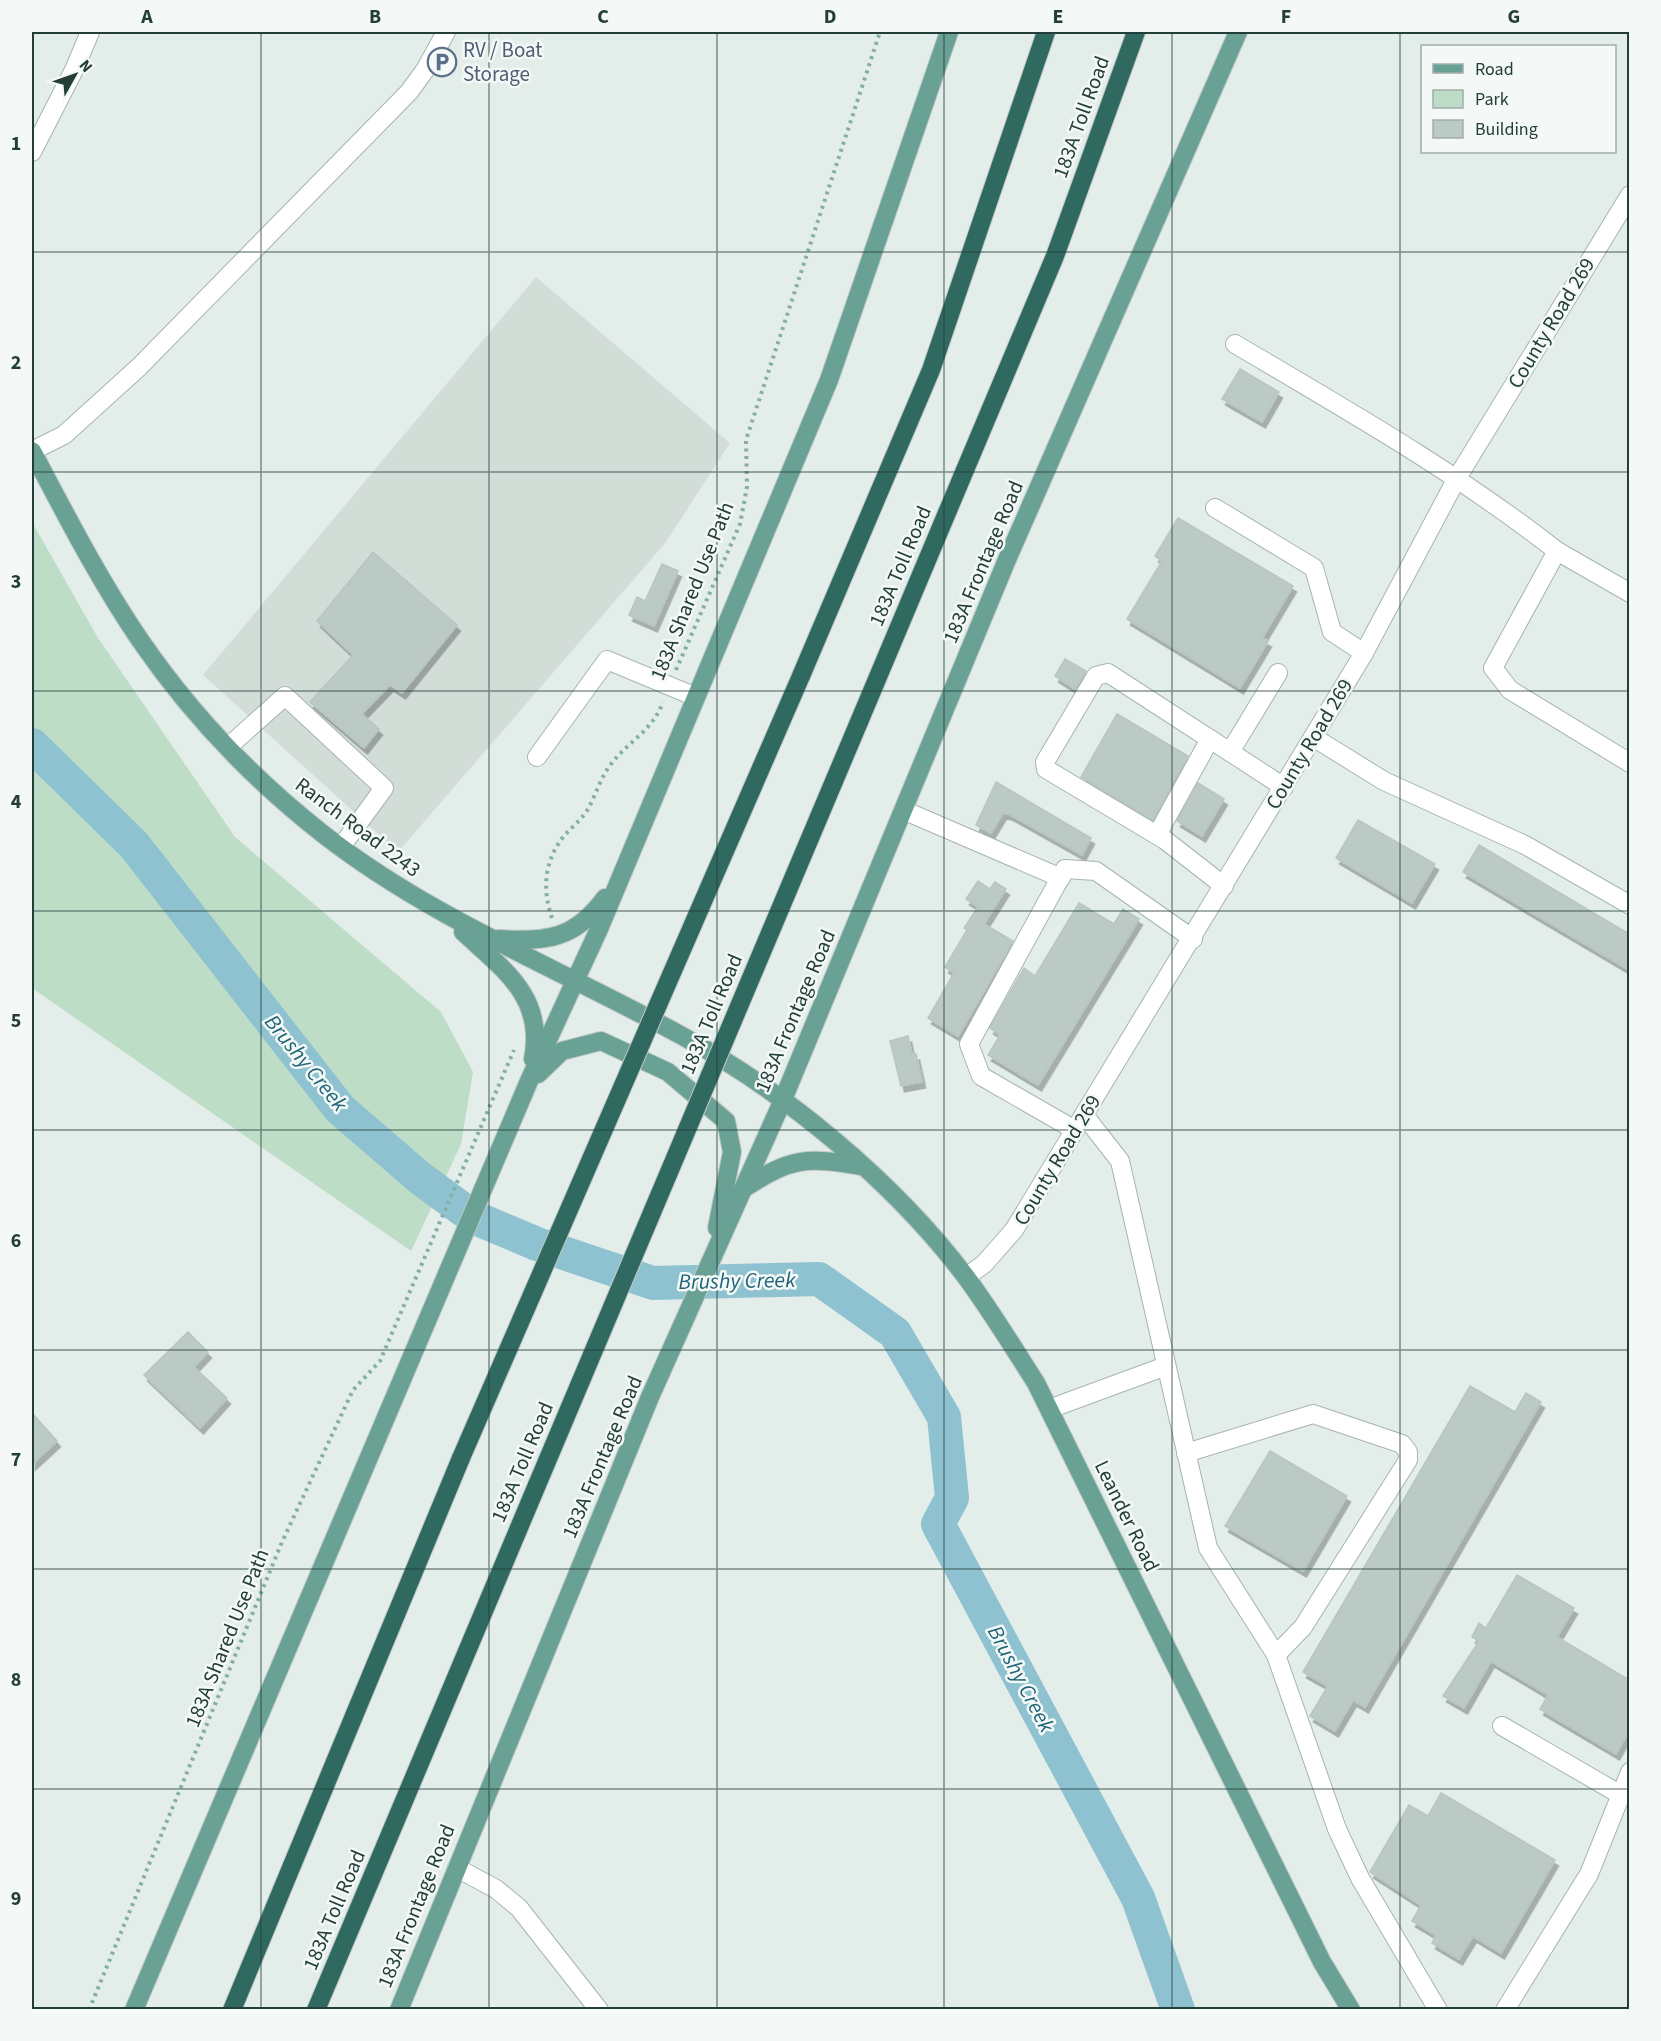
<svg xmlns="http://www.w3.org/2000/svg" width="1661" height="2041" viewBox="0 0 1661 2041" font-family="'Source Sans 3',sans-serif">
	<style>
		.built { fill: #d2ddd8 }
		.green { fill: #bdddc7 }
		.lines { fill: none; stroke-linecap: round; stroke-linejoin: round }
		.river { stroke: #8ec2d0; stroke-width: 34 }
		.building { fill: #bccac5; stroke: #b6c6c0; stroke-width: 1.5; filter: url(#shadow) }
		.minor-casing { stroke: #a6b5b0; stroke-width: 20 }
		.major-casing { stroke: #c1c9c7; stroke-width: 20 }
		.highway-casing { stroke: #c1c9c7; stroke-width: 20 }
		.path { stroke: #85afa4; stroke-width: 4; stroke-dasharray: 3 4.5; stroke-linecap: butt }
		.minor { stroke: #fff; stroke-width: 18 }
		.major { stroke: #6aa195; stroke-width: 18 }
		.highway { stroke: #306960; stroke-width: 18 }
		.highway-bridge-casing { stroke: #c1c9c7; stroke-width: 20; stroke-linecap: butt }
		.highway-bridge { stroke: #306960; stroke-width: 18 }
		.grid { fill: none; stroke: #233e38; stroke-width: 1.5; stroke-opacity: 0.55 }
		.labels { text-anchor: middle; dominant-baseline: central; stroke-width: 5; stroke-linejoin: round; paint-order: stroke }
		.service-label { font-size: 21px; fill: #4e5e75; stroke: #f4f9f7; text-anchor: start }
		.street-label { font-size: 21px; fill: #233e38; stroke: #f4f9f7 }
		.water-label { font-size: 22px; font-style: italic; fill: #1f6578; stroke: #f4f9f7 }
		.neatline { fill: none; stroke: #233e38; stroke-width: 2 }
		.grid-label { font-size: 20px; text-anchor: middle; font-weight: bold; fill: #233e38 }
	</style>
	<defs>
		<filter id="shadow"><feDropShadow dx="3.5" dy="6" stdDeviation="0" flood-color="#0004"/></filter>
	</defs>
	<rect width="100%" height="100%" fill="#e3ede9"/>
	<path class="built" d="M536,277L730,443L666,542L398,852L203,675Z"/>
	<path class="green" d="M32,522L98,638L235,837L441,1012L473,1072L461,1144L411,1251L32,988Z"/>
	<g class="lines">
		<path class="river" d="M32,745L134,845L340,1109L420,1178L473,1217L537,1244L653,1283L819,1279L895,1333L944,1417L952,1498L938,1524L1138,1898L1178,2010"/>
	</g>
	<g class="building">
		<path d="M1240,369L1279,392L1262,422L1222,399Z"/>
		<path d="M1178,518L1293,586L1262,638L1268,641L1240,688L1127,619L1162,561L1155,556Z"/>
		<path d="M373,552L457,625L402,693L390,685L362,714L379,729L364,748L310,702L353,655L317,621Z"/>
		<path d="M662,564L678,571L654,626L629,615L637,597L645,601Z"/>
		<path d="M1065,659L1086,671L1075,689L1055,676Z"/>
		<path d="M1117,714L1188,756L1153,820L1081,777Z"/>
		<path d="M996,782L1091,838L1082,855L1009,814L1003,813L991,833L976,825Z"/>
		<path d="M1198,783L1224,799L1202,836L1177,821Z"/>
		<path d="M1358,820L1435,864L1412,903L1336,858Z"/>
		<path d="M1479,845L1629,934V970L1463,872Z"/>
		<path d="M978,881L990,889L995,882L1006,889L984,924L1013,941L958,1036L928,1018L954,973L945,967L967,930L964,928L978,907L966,899Z"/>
		<path d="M1079,903L1114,924L1123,909L1139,919L1038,1085L988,1055L1000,1035L990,1028L1024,968L1035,976Z"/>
		<path d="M908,1036L912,1055L916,1054L922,1082L901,1086L890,1041Z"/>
		<path d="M188,1332L208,1352L194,1367L227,1398L200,1428L144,1375Z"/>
		<path d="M1470,1386L1515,1412L1526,1393L1541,1402L1365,1707L1353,1700L1335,1731L1310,1716L1328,1686L1303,1672Z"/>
		<path d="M32,1413L57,1441L32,1464Z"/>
		<path d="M1270,1451L1347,1496L1303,1571L1225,1526Z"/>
		<path d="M1517,1575L1574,1608L1557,1637L1629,1680V1731L1616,1754L1540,1709L1548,1695L1491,1661L1464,1708L1443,1696L1479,1641L1472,1637L1479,1623L1486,1628Z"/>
		<path d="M1441,1793L1555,1860L1501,1953L1473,1936L1459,1959L1432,1943L1436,1935L1412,1921L1421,1905L1370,1872L1409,1805L1428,1816Z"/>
	</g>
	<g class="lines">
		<g class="minor-casing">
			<g id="minor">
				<path d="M32,152L74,70L90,32"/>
				<path d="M1235,344C1345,409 1456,472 1557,551L1493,668L1510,690L1630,763"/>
				<path d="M32,451L64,435L139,367L409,92L425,70L446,32"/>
				<path d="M1215,508L1314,568L1332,632L1364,653"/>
				<path d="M1557,551L1630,593"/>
				<path d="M1313,737L1384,781L1525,845L1630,905"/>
				<path d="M228,747L285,696L384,788L341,847"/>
				<path d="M1230,752L1278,673"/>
				<path d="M537,757L607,660L696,697"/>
				<path d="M903,810L1061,878"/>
				<path d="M1157,835L1210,739"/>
				<path d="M1224,886L1165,840L1046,769L1045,762L1096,676L1108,673L1284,787"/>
				<path d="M1084,1115L1120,1161L1208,1548L1276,1655L1337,1829L1360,1878L1438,2010"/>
				<path d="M1075,1130L981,1076L969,1044L1065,869L1096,871L1193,939"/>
				<path d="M966,1277L984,1264L1014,1230L1364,653L1457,478L1630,195"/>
				<path d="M1049,1409L1166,1366"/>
				<path d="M1186,1453L1313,1414L1402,1444L1408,1452V1460L1303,1627L1276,1655"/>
				<path d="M1502,1726L1621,1795"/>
				<path d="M457,1868L496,1889L519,1908L599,2010"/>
				<path d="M1505,2010L1589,1874L1630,1772"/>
			</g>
		</g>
		<g class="major-casing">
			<g id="major">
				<path d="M32,451C66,515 99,580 140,640C190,713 253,779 323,834C433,920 563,970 684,1037C788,1094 894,1182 966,1277C991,1311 1013,1347 1036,1383L1322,1962L1351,2010"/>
				<path d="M463,932C504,970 545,997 533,1059"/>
				<path d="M498,939C547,942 575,939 605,898"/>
				<path d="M538,1074L562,1051L601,1041L668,1072L726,1121L732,1152L717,1228"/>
				<path d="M743,1189C792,1157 805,1157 862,1166"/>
				<path d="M134,2010L529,1081L599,929L829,380L949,32"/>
				<path d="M399,2010L650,1397L782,1102L1006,562L1238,32"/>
			</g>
		</g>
		<g class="highway-casing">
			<g id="highway">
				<path d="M801,676L931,370L1046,32"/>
				<path d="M859,722L1055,256L1136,32"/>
				<path d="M232,2010L461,1458"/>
				<path d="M316,2010L537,1485"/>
			</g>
		</g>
		<g class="path">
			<path d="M676,670L740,524L747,487L746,440L880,32"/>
			<path d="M552,918C542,889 544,861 564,836C572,827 582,819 588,809C596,794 601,777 611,764C629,741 653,730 663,702"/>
			<path d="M89,2010L282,1542L353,1390L380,1361L514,1050"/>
		</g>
		<use href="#minor" class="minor"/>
		<use href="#major" class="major"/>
		<use href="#highway" class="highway"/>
		<g class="highway-bridge-casing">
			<g id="highway-bridge">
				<path d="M461,1458L801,676"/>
				<path d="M537,1485L859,722"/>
			</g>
		</g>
		<use href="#highway-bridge" class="highway-bridge"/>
	</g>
	<path class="grid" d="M261,32V2010M489,32V2010M717,32V2010M944,32V2010M1172,32V2010M1400,32V2010M32,252H1630M32,472H1630M32,691H1630M32,911H1630M32,1130H1630M32,1350H1630M32,1569H1630M32,1789H1630"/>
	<defs>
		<g id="parking-ring" transform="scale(1.5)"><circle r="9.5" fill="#f4f9f7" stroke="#5c6f8a" stroke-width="1.5"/><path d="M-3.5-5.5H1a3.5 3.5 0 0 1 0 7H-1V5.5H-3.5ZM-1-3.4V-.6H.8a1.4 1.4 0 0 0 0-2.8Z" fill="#5c6f8a"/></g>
	</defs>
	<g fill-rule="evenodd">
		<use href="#parking-ring" x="442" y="62"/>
	</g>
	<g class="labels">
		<g class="service-label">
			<text x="463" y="50">RV / Boat<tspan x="463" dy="24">Storage</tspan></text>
		</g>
		<g class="street-label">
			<text transform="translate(1081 117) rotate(-70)">183A Toll Road</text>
			<text transform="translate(1551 323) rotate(-59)">County Road 269</text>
			<text transform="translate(983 562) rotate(-67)">183A Frontage Road</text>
			<text transform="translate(900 566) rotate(-67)">183A Toll Road</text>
			<text transform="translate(692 591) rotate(-68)">183A Shared Use Path</text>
			<text transform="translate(1309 744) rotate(-59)">County Road 269</text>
			<text transform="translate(358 827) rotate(37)">Ranch Road 2243</text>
			<text transform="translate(795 1011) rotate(-67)">183A Frontage Road</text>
			<text transform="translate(711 1014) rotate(-67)">183A Toll Road</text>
			<text transform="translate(1057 1160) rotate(-59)">County Road 269</text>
			<text transform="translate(602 1457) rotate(-67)">183A Frontage Road</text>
			<text transform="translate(522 1462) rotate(-67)">183A Toll Road</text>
			<text transform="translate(1127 1516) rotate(64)">Leander Road</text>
			<text transform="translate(227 1638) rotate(-68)">183A Shared Use Path</text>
			<text transform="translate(416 1906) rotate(-68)">183A Frontage Road</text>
			<text transform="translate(334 1910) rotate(-67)">183A Toll Road</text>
		</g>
		<g class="water-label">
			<text transform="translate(306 1063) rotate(51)">Brushy Creek</text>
			<text transform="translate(737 1281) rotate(-1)">Brushy Creek</text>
			<text transform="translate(1021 1679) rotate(62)">Brushy Creek</text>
		</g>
	</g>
	<rect width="1661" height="2041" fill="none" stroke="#f4f9f7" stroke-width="66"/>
	<rect x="1421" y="45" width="195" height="108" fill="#f4f9f7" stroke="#a0aeab" stroke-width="1.5"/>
	<rect x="1433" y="64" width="30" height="9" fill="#6aa195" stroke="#a0aeab" stroke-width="1.5"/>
	<text x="1475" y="75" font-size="18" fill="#233e38">Road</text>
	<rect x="1433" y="90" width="30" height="18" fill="#bdddc7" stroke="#a0aeab" stroke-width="1.5"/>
	<text x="1475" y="105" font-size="18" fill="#233e38">Park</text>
	<rect x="1433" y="120" width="30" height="18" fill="#bccac5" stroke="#a0aeab" stroke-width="1.5"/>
	<text x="1475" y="135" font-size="18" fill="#233e38">Building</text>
	<g transform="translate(75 75) rotate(50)" stroke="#f4f9f7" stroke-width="4.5" paint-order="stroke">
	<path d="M0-4.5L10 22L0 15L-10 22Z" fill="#233e38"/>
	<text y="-9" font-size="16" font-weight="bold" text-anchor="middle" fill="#233e38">N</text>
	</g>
	<rect x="33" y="33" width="1595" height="1975" class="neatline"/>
	<g class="grid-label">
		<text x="147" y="23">A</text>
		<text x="375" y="23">B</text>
		<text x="603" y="23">C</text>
		<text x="830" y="23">D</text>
		<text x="1058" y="23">E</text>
		<text x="1286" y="23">F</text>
		<text x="1514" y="23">G</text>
		<text x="16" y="150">1</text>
		<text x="16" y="369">2</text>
		<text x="16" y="588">3</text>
		<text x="16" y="808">4</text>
		<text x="16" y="1027">5</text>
		<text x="16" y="1247">6</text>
		<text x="16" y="1466">7</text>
		<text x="16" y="1686">8</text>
		<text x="16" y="1905">9</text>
	</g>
</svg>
